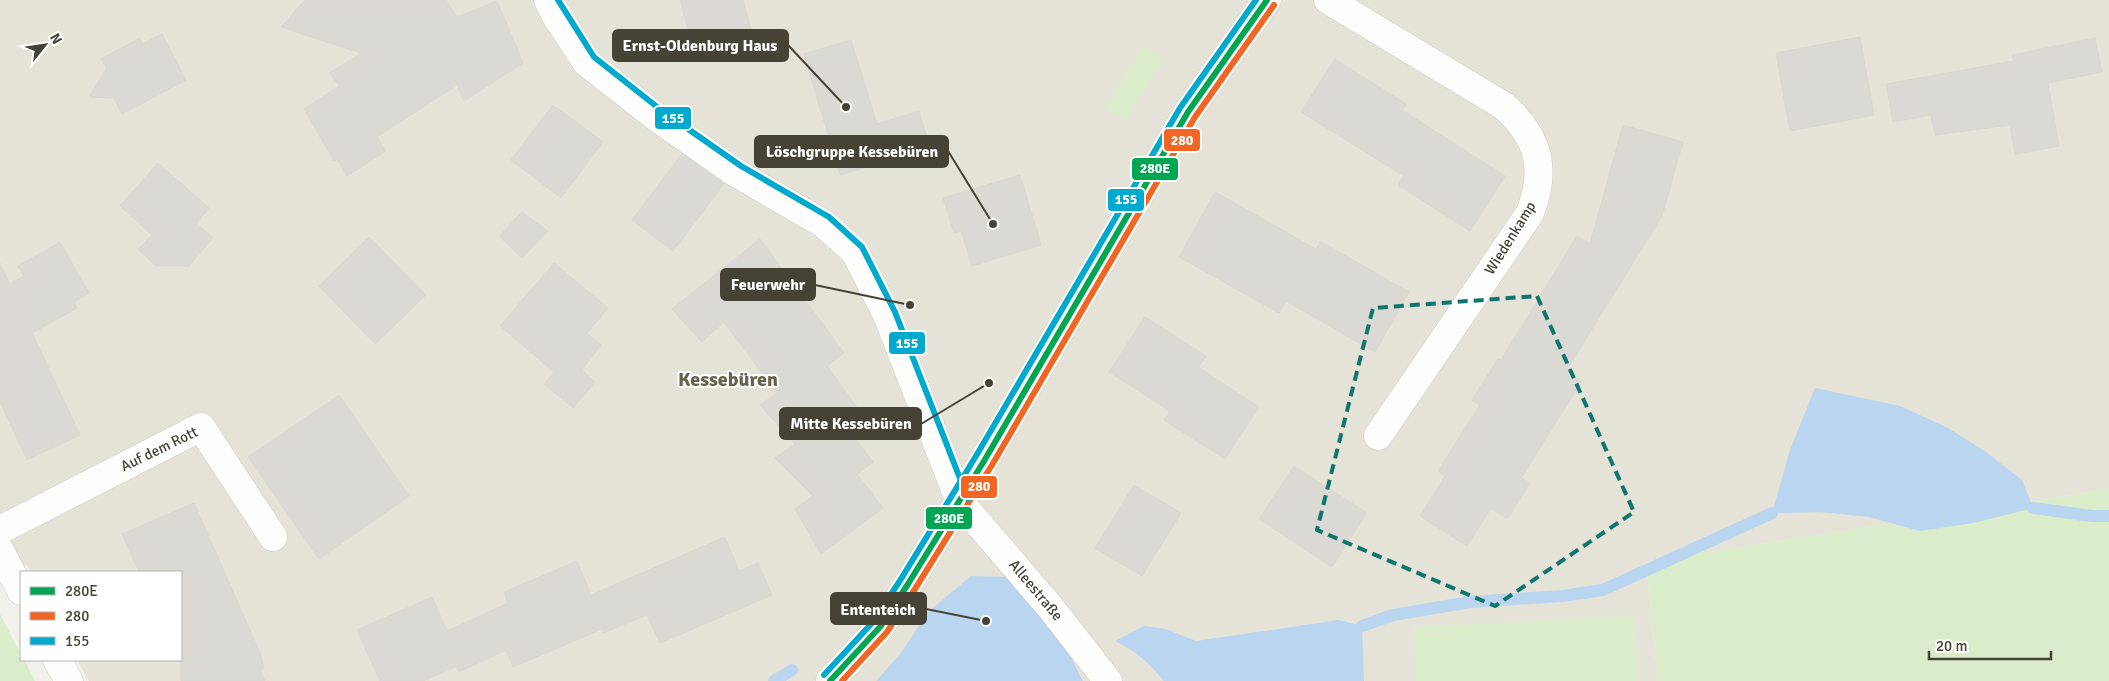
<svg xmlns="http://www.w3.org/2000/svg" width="2109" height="681" viewBox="0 0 2109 681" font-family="Signika,sans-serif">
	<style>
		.residential { fill: #e5e2d7 }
		.green { fill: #dbecca }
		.water { fill: #bad5f0 }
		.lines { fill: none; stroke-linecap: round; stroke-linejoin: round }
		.stream { stroke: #bad5f0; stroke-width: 12 }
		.building { fill: #dbd9d3; stroke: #d9d7d0 }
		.minor-casing { stroke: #cfcec8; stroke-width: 29 }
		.secondary-casing { stroke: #d1cec1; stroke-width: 29 }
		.minor { stroke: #fdfdfc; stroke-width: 28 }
		.secondary { stroke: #f7f5ee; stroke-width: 28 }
		.bus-1-casing { stroke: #fff; stroke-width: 10 }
		.bus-2-casing { stroke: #fff; stroke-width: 10 }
		.bus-3-casing { stroke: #fff; stroke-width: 10 }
		.bus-1 { stroke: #00a651; stroke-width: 6 }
		.bus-2 { stroke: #f26522; stroke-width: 6 }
		.bus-3 { stroke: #00a9ce; stroke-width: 6 }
		.marked { fill: none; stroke: #0f766e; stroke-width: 4; stroke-dasharray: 10 6; stroke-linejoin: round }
		.labels { text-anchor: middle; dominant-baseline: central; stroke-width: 4; stroke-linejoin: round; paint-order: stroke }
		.street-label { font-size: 15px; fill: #474236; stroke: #fff }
		.district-label { font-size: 20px; font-weight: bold; fill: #6a624d; stroke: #fff }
		.leader { fill: none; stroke: #474236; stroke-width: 2 }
		.callout-dot { fill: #474236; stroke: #fff; stroke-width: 2 }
		.callout { fill: #474236; stroke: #474236; stroke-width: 2 }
		.callout-label { font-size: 16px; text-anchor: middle; font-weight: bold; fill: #fff }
		.line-badge { stroke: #fff; stroke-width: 2 }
		.badge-label { font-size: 14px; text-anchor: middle; font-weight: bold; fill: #fff }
	</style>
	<rect width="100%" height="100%" fill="#f1f0ea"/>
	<path class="residential" d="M0,0H2109V489L1646,562L1658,681H89L77,660H181V572H31L27,565L0,569Z"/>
	<g class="green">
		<path d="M1143,46L1163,58L1126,120L1106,108Z"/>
		<path d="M2109,489V681H1658L1646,562Z"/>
		<path d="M0,614L21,655V660H24L35,681H0Z"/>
		<path d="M1634,616L1638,681H1416L1413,627Z"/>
	</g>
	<g class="water">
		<path d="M1815,388L1900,406L1948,428L1986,452L2022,480L2033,508L1973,523L1920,531L1869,517L1820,512L1772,513L1790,450Z"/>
		<path d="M971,576L1010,577L1056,629L1083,681H876L901,653L928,612Z"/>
		<path d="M1339,620L1362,626L1364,681H1164C1149,663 1136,651 1115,641L1144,626L1166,629L1196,641Z"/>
	</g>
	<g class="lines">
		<g class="stream">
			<path d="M2033,508L2092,516H2109"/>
			<path d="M1362,626L1393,615L1470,602L1562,596L1603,590L1772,513"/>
			<path d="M774,681L792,670"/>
		</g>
	</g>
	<g class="building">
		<path d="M305,0H446L457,17L497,1L523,63L464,101L457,85L377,137L386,151L347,176L337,159L334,161L304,109L339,86L330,73L361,53L281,27Z"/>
		<path d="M680,0H743L754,38L724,46L710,37L691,42Z"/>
		<path d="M162,34L186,80L122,114L114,98L89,97L107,68L101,59L140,38L142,44Z"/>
		<path d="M1860,37L1874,115L1790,131L1776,53Z"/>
		<path d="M2095,38L2102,72L2048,83L2059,146L2015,154L2010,125L1935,135L1931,115L1893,122L1886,84L2014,61L2012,55Z"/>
		<path d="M851,40L877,124L919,111L930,148L840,175L804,54Z"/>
		<path d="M1335,59L1406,104L1402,110L1505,176L1470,231L1398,185L1404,176L1301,112Z"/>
		<path d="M553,105L603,142L561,198L511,160Z"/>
		<path d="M1623,125L1683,142L1662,216L1566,371L1582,381L1521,478L1530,483L1507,519L1491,508L1467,546L1420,516L1445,476L1438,471L1480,405L1472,400L1498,359L1501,360L1577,236L1590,244Z"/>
		<path d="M682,154L724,184L673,251L632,220Z"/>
		<path d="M158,163L209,208L196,223L213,238L189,266H156L138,249L152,235L120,206Z"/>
		<path d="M1020,175L1041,245L972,266L961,231L954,233L943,198Z"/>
		<path d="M1215,192L1316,249L1320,241L1409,292L1375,352L1286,301L1279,313L1179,257Z"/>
		<path d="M522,212L548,231L522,258L499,236Z"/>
		<path d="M369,237L426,295L375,344L319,286Z"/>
		<path d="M760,239L844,353L827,366L858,409L842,421L873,462L857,474L883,508L821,554L795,509L813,496L775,458L795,444L760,405L777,393L724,322L702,342L672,309Z"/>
		<path d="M60,242L89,293L74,302L77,308L32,333L80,435L27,460L0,402V263L10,284L24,276L18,266Z"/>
		<path d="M554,263L608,308L587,333L601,345L582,370L595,382L573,408L544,384L554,372L500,326Z"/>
		<path d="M1145,317L1206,356L1198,367L1259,407L1225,459L1164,420L1170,411L1109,372Z"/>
		<path d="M339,395L409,496L319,559L248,457Z"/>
		<path d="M1294,466L1367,513L1332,567L1259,519Z"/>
		<path d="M1134,485L1181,513L1142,576L1095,548Z"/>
		<path d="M194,503L260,653L264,668L260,670L265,681H181V572H139L122,534Z"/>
		<path d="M725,537L739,571L758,563L772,595L660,643L647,615L603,633L602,629L513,667L506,650L459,672L457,666L423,681H380L357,630L432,597L447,631L508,603L504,592L577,561L591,595Z"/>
	</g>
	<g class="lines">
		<g class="minor-casing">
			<g id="minor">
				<path d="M548,0L556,16L587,63L656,117L736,173L824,224L855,252L887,315L960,502L1051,608L1108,681"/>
				<path d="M1328,0L1504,106C1539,137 1547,169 1530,213L1378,436"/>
				<path d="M0,530L201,427L273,537"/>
				<path d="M0,551L21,591"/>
				<path d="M57,660L69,681"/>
			</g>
		</g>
		<g class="secondary-casing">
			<path id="secondary" d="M830,681L880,627L908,584L984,461L1188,112L1267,0"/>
		</g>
		<use href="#minor" class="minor"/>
		<use href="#secondary" class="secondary"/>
		<g class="bus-1-casing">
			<path id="bus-1" d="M830,681L880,627L908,584L984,461L1188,112L1267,0"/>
		</g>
		<g class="bus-2-casing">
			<path id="bus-2" d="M842,681L887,632L915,589L992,465L1195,117L1274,5"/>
		</g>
		<g class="bus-3-casing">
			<g id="bus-3">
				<path d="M558,0L594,57L661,110L741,166L829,217L862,247L895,312L968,499"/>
				<path d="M824,675L873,622L901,579L976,456L1180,108L1256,0"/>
			</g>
		</g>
		<use href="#bus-1" class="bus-1"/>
		<use href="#bus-2" class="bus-2"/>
		<use href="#bus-3" class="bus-3"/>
	</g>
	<path class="marked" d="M1537,296L1634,512L1495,606L1317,530L1373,308Z"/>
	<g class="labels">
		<g class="street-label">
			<text transform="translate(1510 238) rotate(-58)">Wiedenkamp</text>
			<text transform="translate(159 449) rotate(-26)">Auf dem Rott</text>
			<text transform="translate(1036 590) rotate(50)">Alleestraße</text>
		</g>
		<g class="district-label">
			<text x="728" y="379">Kessebüren</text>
		</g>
	</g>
	<path class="leader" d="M846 107L788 45M993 224L948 151M910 305L815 285M989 383L921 424M986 621L926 609"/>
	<g class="callout-dot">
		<circle cx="846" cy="107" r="5"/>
		<circle cx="993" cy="224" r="5"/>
		<circle cx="910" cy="305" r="5"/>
		<circle cx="989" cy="383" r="5"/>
		<circle cx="986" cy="621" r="5"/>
	</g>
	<g class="callout">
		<rect x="613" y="30" width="175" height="31" rx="5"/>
		<rect x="755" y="136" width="193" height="31" rx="5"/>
		<rect x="721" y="269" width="94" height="31" rx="5"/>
		<rect x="780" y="408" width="141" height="31" rx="5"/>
		<rect x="831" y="593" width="95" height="31" rx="5"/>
	</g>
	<g class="callout-label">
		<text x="700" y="51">Ernst-Oldenburg Haus</text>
		<text x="852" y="157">Löschgruppe Kessebüren</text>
		<text x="768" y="290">Feuerwehr</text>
		<text x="851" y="429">Mitte Kessebüren</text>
		<text x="878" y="615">Ententeich</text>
	</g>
	<g class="line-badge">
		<rect x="654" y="106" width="38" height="24" rx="5" fill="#00a9ce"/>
		<rect x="1163" y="128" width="38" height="24" rx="5" fill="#f26522"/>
		<rect x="1131" y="157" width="48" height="24" rx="5" fill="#00a651"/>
		<rect x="1107" y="188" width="38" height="24" rx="5" fill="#00a9ce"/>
		<rect x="888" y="331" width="38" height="24" rx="5" fill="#00a9ce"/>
		<rect x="960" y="475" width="38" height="24" rx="5" fill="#f26522"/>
		<rect x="925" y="506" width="48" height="24" rx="5" fill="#00a651"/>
	</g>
	<g class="badge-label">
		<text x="673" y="123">155</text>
		<text x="1182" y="145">280</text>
		<text x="1155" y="173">280E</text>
		<text x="1126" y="204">155</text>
		<text x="907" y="348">155</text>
		<text x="979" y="491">280</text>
		<text x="949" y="523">280E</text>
	</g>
	<rect x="20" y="571" width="162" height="90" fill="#ffffff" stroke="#b5b3af"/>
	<rect x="30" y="587" width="25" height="8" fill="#00a651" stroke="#b5b3af"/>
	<text x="65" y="596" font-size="15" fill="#474236">280E</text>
	<rect x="30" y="612" width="25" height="8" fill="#f26522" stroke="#b5b3af"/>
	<text x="65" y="621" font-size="15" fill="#474236">280</text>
	<rect x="30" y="637" width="25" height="8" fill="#00a9ce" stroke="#b5b3af"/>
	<text x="65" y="646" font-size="15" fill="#474236">155</text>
	<g transform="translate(45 45) rotate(60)" stroke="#ffffff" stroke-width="4" paint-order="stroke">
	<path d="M0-4L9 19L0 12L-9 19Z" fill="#474236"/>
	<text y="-8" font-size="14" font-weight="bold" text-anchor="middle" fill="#474236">N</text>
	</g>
	<path d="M1929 651v8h122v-8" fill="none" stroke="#474236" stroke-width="2.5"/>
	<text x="1936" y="651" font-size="15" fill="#474236" stroke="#ffffff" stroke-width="4" paint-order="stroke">20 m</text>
</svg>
